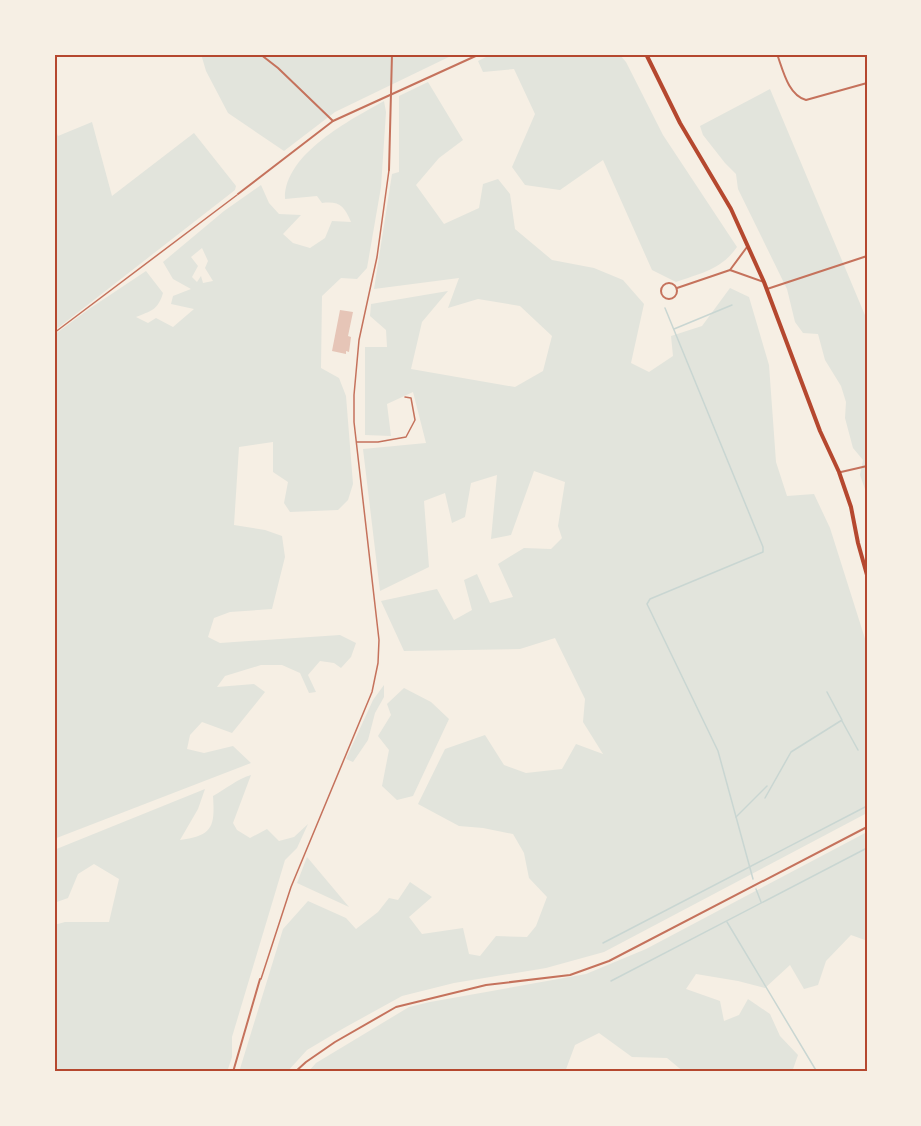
<svg xmlns="http://www.w3.org/2000/svg" width="921" height="1126" viewBox="0 0 921 1126" font-family="'Libre Baskerville',serif">
	<style>
		.green { fill: #e2e4dc; fill-rule: evenodd }
		.lines { fill: none; stroke-linecap: round; stroke-linejoin: round }
		.stream { stroke: #c9d6d2; stroke-width: 1.5 }
		.building { fill: #e6c5b7 }
		.service { stroke: #c5725c; stroke-width: 1.5 }
		.minor { stroke: #c5725c; stroke-width: 2 }
		.primary { stroke: #b5482f; stroke-width: 4 }
		.neatline { fill: none; stroke: #b5482f; stroke-width: 2 }
	</style>
	<rect width="100%" height="100%" fill="#f6efe4"/>
	<g class="green">
		<path d="M201,54H455L335,112L284,151L228,113L206,71Z"/>
		<path d="M492,54H619L626,62L663,135L737,247C721,270 701,273 676,282L652,270L603,160L560,190L525,185L512,167L535,114L514,69L483,72L478,61Z"/>
		<path d="M428,82L463,140L439,158L416,185L444,224L479,208L483,184L498,179L510,194L515,229L552,260L594,268L623,280L644,304L631,363L649,372L673,356L671,336L702,326L730,288L749,297L769,365L776,462L787,496L814,494L830,528L867,645V813L604,952L546,968L454,983L402,996L344,1028L307,1050L287,1072H239L283,929L308,901L346,918L356,929L378,912L389,898L398,900L410,882L432,897L409,917L422,934L463,928L469,954L480,956L496,936L527,937L536,926L547,897L529,878L524,853L513,834L483,828L459,826L418,804L445,749L485,735L504,765L526,773L562,769L576,744L603,754L583,722L585,699L555,638L520,649L404,651L381,601L437,589L454,620L472,610L464,580L477,574L490,603L513,597L498,564L524,548L551,549L562,538L558,526L565,482L534,471L511,535L491,539L497,475L471,483L465,517L452,523L445,493L424,501L429,567L380,591L363,449L426,443L413,392L387,404L391,436L365,435V347H387L386,330L370,316L371,304L448,291L422,322L411,369L515,387L543,371L552,336L520,306L478,299L448,308L459,278L374,289L392,174L399,172V96Z"/>
		<path d="M770,89L867,320V495L860,475L863,460L853,448L845,418L846,402L841,386L825,360L818,334L803,333L795,322L787,289L738,189L736,174L725,163L703,135L700,126Z"/>
		<path d="M384,101L386,112L381,187L367,268L357,279L341,278L322,296L321,368L339,378L346,396L353,484L348,500L338,510L290,512L284,503L288,482L273,472V442L239,447L234,525L265,530L282,536L285,557L272,609L230,612L214,618L208,637L220,643L340,635L356,643L351,657L341,668L334,663L320,661L308,675L316,692L309,693L300,673L282,665H261L225,676L217,687L254,684L265,692L232,733L202,722L190,735L187,749L204,753L233,746L251,763L54,839V335L89,309L146,271L163,293C158,310 151,311 136,317L148,323L156,318L173,327L194,309L171,304L173,296L191,289L173,279L163,262L224,211L261,185L269,203L279,214L301,215L283,234L293,243L310,248L325,238L332,221L351,222C344,206 340,201 322,203L317,196L285,199C284,154 350,120 384,101ZM202,248L208,261L205,268L213,281L203,283L201,276L197,282L192,277L198,266L191,257Z"/>
		<path d="M92,122L112,196L194,133L236,186L235,190L54,331V127L58,136Z"/>
		<path d="M384,685V697L375,713L368,740L353,762L346,759L373,700Z"/>
		<path d="M404,688L431,702L449,719L413,796L397,800L382,786L389,750L378,736L391,715L387,704Z"/>
		<path d="M251,775L233,823L237,830L250,838L267,829L279,841L294,837L308,824L297,848L285,860L232,1037V1057L227,1072H54V925L65,922H109L119,879L94,864L78,874L68,898L54,903V850L205,789L198,809L180,840C213,836 215,826 213,796C226,789 237,779 251,775Z"/>
		<path d="M867,832V949L865,940L851,935L826,961L818,985L804,989L790,965L765,988L738,981L696,974L686,989L720,1001L724,1021L739,1015L748,999L770,1014L780,1036L798,1055L792,1072H684L667,1058L632,1057L599,1033L575,1045L565,1072H308L316,1063L409,1007L430,1002L586,974L646,949Z"/>
		<path d="M307,857L349,907L297,883Z"/>
	</g>
	<g class="lines">
		<g class="stream">
			<path d="M665,308L763,547V552L650,599L647,604L718,751L753,879"/>
			<path d="M674,329L732,305"/>
			<path d="M842,721L858,750"/>
			<path d="M765,798L791,752L842,720L827,692"/>
			<path d="M736,817L767,786"/>
			<path d="M756,889L761,902"/>
			<path d="M727,922L817,1072"/>
			<path d="M603,943L867,806"/>
			<path d="M611,981L867,848"/>
		</g>
	</g>
	<path class="building" d="M340,310L353,312L348,336L351,337L349,352L346,351V354L332,351Z"/>
	<g class="lines">
		<g class="service">
			<path d="M54,333L237,195"/>
			<path d="M357,442H378L406,437L415,420L411,398L405,397"/>
			<path d="M261,979L291,887L372,692L378,663L379,640L354,422V395L359,340L377,257L389,170"/>
		</g>
		<g class="minor">
			<path d="M260,54L278,68L333,121"/>
			<path d="M777,54C783,70 788,95 806,100L867,83"/>
			<path d="M389,170L392,54"/>
			<path d="M238,194L333,121L480,54"/>
			<path d="M730,270L764,282"/>
			<circle cx="669" cy="291" r="8"/>
			<path d="M677,288L730,270L747,247"/>
			<path d="M767,289L867,256"/>
			<path d="M841,472L867,466"/>
			<path d="M233,1072L260,979"/>
			<path d="M295,1072L306,1062L335,1042L396,1007L486,985L570,975L609,961L867,827"/>
		</g>
		<path class="primary" d="M646,54L680,123L731,209L764,282L820,431L839,472L851,507L858,543L867,575"/>
	</g>
	<rect width="921" height="1126" fill="none" stroke="#f6efe4" stroke-width="111"/>
	<rect x="56" y="56" width="810" height="1014" class="neatline"/>
</svg>
